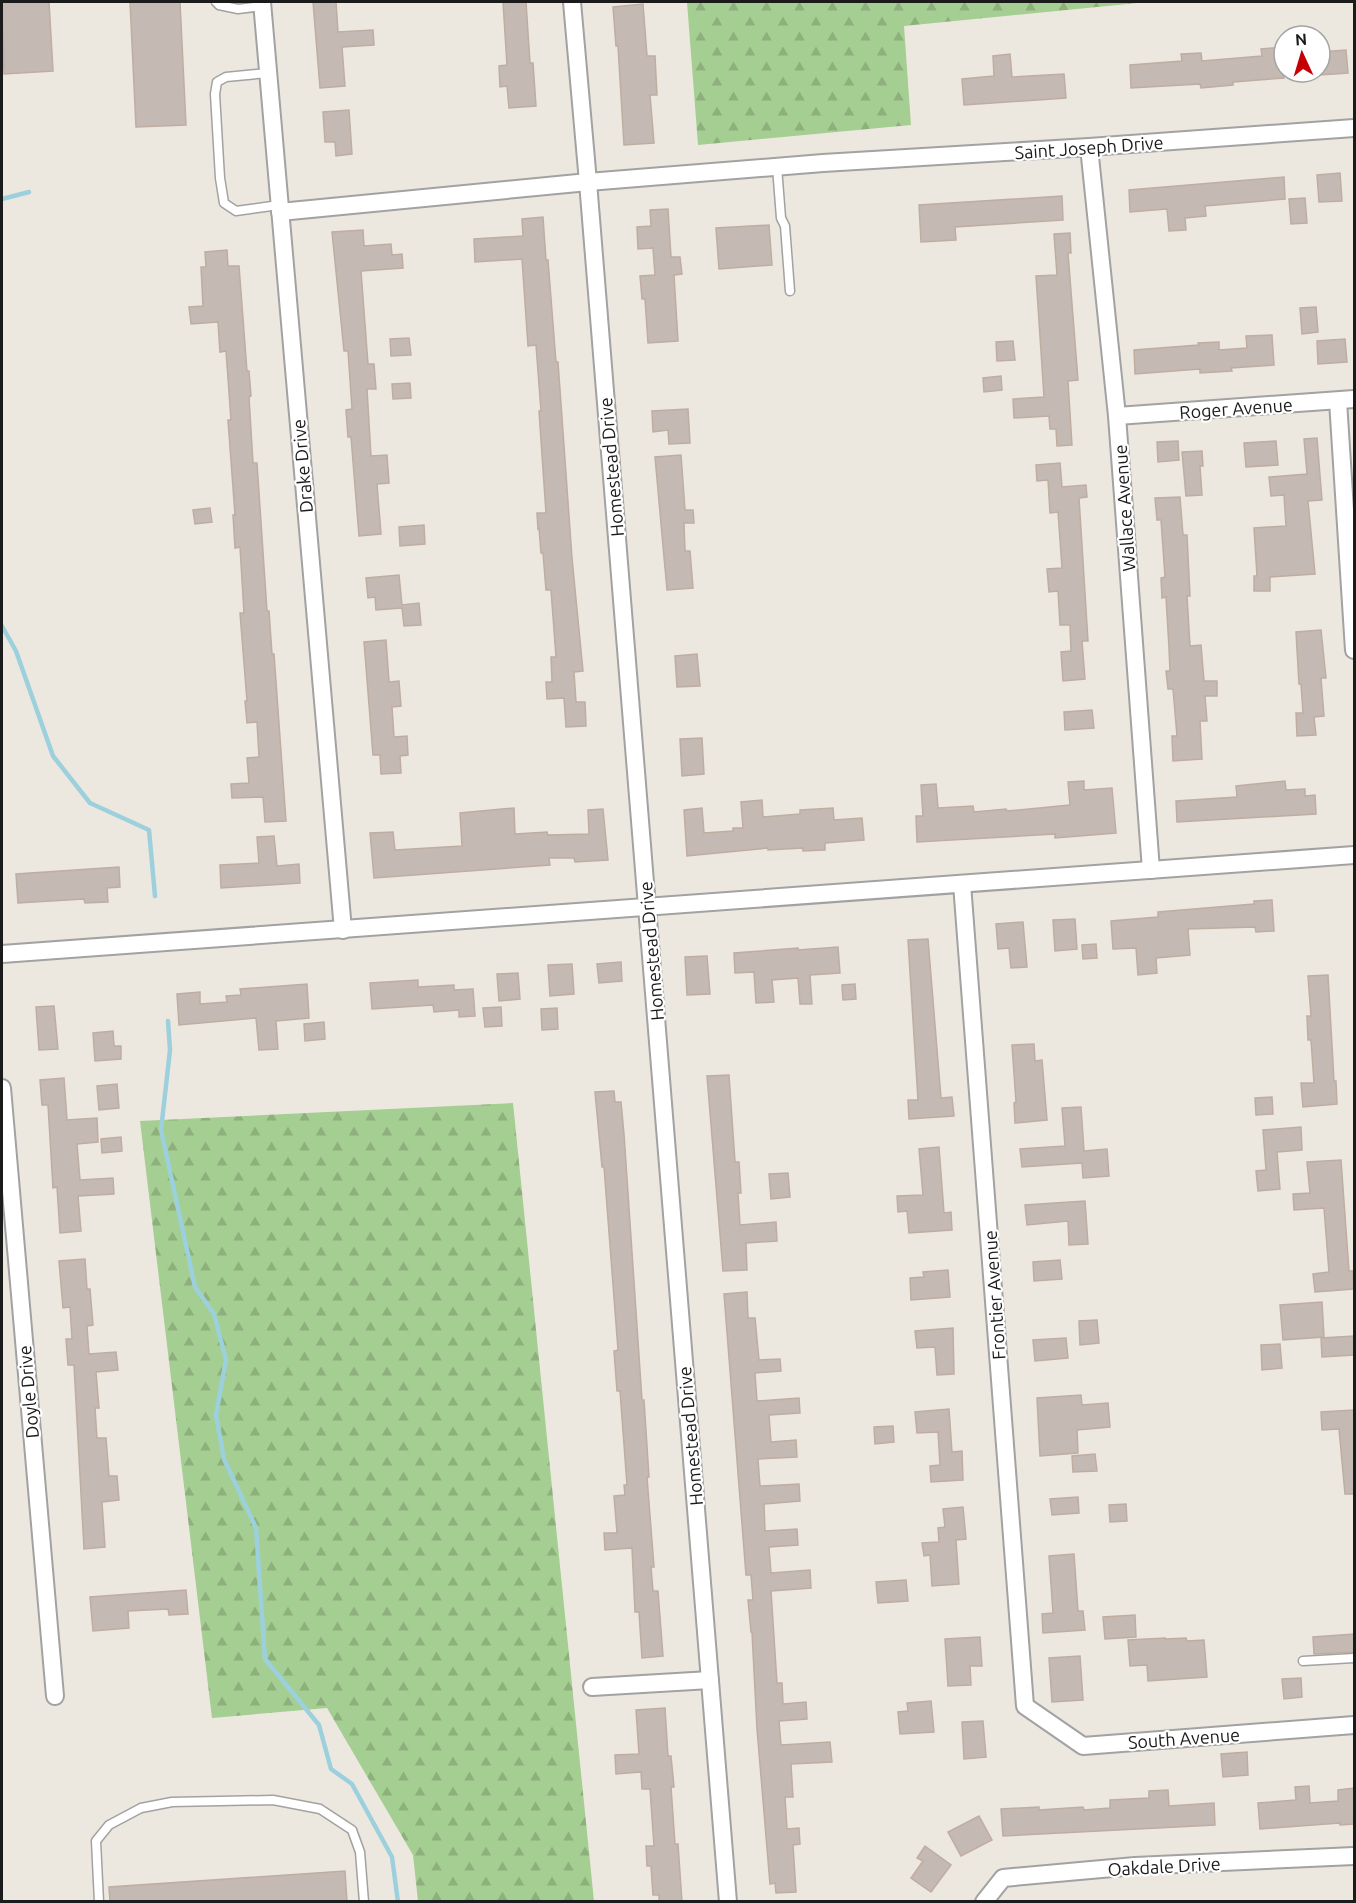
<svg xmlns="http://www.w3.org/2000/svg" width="1356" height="1903" viewBox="0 0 1356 1903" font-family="Ubuntu,sans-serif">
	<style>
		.forest { fill: url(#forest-firs) }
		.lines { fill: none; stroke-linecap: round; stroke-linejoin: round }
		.stream { stroke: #9dd0dd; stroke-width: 4.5 }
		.building { fill: #c4bab3; stroke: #bfada1; stroke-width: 1.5 }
		.lane-casing { stroke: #a2a2a2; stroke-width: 11 }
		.street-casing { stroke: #a2a2a2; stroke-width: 20 }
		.lane { stroke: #fff; stroke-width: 8 }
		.street { stroke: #fff; stroke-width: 16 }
		.labels { text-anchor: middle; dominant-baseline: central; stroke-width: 4.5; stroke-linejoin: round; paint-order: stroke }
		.street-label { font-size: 18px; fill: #1b1b1b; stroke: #fff }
	</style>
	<defs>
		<pattern id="forest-firs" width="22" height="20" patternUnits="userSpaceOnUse" patternTransform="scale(1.5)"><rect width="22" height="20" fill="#a5ce92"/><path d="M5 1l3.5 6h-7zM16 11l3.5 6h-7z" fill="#8db07d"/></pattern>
	</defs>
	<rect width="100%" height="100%" fill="#ede8df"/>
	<g class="forest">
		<path d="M687,2H1148L904,26L911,125L698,145Z"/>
		<path d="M513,1103L594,1901H418L413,1855L327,1708L212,1718L140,1121Z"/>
	</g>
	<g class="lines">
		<g class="stream">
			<path d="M2,199L29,192"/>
			<path d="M2,626L16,651L53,756L90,803L149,830L155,896"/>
			<path d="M168,1021L170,1050L161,1130L195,1287L214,1314L226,1360L216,1415L224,1459L256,1528L265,1659L319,1725L331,1769L352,1784L392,1857L398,1902"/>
		</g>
	</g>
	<g class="building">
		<path d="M2,2H49L53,71L4,74Z"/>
		<path d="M130,2H180L186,125L136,127Z"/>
		<path d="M313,2H336L338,32L373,30L374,45L342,47L345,86L320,88Z"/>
		<path d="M503,2H526L530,63H533L536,106L509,108L507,86L500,87L499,66L507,65Z"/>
		<path d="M643,4L647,56H655L657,95H650L654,143L624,145L618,46H616L613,7Z"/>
		<path d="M1284,47V78L1233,82V85L1201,88L1200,84L1131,88L1130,65L1182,61L1181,54L1201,53L1202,61L1262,56L1261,49Z"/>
		<path d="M1346,50L1348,73L1320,75V52Z"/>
		<path d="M1010,54L1012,77L1064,74L1066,98L964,105L962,79L994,76L993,56Z"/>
		<path d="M349,110L352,154L336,156L335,142H325L323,112Z"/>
		<path d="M1340,173L1342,201L1319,202L1317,175Z"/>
		<path d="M1284,177L1285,199L1205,206L1206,216L1185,218L1186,230L1169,231L1167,209L1130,212L1129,190Z"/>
		<path d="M1062,196L1063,220L955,227L956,240L921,242L919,205Z"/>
		<path d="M1305,198L1307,223L1291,224L1289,199Z"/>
		<path d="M668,209L671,257H680L682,274L674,275L678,341L648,343L645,299H642L640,276L655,275L653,248L638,249L637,227L651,226L650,210Z"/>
		<path d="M543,217L546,260H548L556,362H558L572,558L583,671L574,672L576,702H585L586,726L566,727L564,698L547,699L546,682H552L551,657H556L551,590H546L543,553H541L539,528L538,529L537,513H546L539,411H541L536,345L528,346L522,259L475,262L474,239L523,236L522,219Z"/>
		<path d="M769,225L772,265L719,269L716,228Z"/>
		<path d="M363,230L364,246L391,244L392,255L402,254L403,268L361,271L368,364H374L376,389H367L371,456L387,455L389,483L377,484L381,534L359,536L351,437H348L346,410L352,409L348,351H344L332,232Z"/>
		<path d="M1070,233L1071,253H1068L1078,380L1068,381L1072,445L1057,446L1056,429H1050L1049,416L1014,418L1013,399L1044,397L1036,276L1057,275L1054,234Z"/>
		<path d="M227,250L228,266H239L247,371H249L251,396L249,397L253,463H257L267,611H269L272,654H274L286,821L265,822L263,797L232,798L231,784L249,783L247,758L259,757L257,722L247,723L245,701H247L240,613H244L240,547L235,548L233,515H235L228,420H231L226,351L220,352L218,322L191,324L189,307L203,306L201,267H206L205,252Z"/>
		<path d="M1316,307L1318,332L1302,334L1300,308Z"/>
		<path d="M1272,335L1274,365L1231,368L1232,371L1200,373V369L1135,374L1134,350L1199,345L1198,343L1219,342V350L1247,348L1246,336Z"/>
		<path d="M409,338L411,355L391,356L390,339Z"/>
		<path d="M1345,339L1347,362L1318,364L1317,341Z"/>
		<path d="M1013,341L1015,360L997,361L996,342Z"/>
		<path d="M1001,376L1002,390L984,392L983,378Z"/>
		<path d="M410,383L411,398L393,399L392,384Z"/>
		<path d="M688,409L690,443L669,444L668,430L653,432L652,411Z"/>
		<path d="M1317,438L1322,500L1308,501L1315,574L1270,577V591H1254V576H1257L1254,528L1286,526L1284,495L1271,496L1269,477L1307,474L1304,439Z"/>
		<path d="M1178,441L1179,460L1158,462L1157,442Z"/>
		<path d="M1276,441L1278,465L1246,467L1244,443Z"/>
		<path d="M1202,451L1203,466H1200L1202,495L1186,496L1182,452Z"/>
		<path d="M681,455L685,510H693L694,523H684L685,551H690L693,588L667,590L655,457Z"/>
		<path d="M1060,463L1062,487L1086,485L1087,497L1079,498L1088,641H1082L1085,679L1063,681L1061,652L1071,651L1070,625H1060L1058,591L1049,592L1047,569L1062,568L1058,512L1050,513L1048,480L1037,481L1036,465Z"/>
		<path d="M1180,497L1183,535H1187L1190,596H1187L1190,646L1201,645L1204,681H1217V696H1205L1207,721H1200L1202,759L1173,761L1172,736H1177L1173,689H1168L1166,671H1170L1169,648L1166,597L1162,598L1161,578L1165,577L1161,520H1157L1155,498Z"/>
		<path d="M210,508L212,522L195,524L193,510Z"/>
		<path d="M424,525L425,544L400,546L399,527Z"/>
		<path d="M399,575L402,605L419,603L421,625L404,626L402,608L376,610L375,597L368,598L366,578Z"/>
		<path d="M1321,630L1326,678H1321L1324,716L1314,717L1316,735L1297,736L1296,713H1303L1301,684H1299L1296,632Z"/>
		<path d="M386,640L389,682L399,681L401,706L392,707L394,737L407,736L408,755L400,756L401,773L381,774L380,755H373L364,642Z"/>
		<path d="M697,654L700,686L677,687L675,656Z"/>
		<path d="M1092,710L1094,728L1065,730L1064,712Z"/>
		<path d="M702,738L704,774L682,776L680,739Z"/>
		<path d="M1084,781V790L1112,788L1116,833L1055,838V834L917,842L916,816H923L921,785L936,784L938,808L973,806L974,812L1006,809L1007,811L1070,805L1068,782Z"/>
		<path d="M1285,781L1286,790L1305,789V796L1315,795L1316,814L1177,822L1176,801L1237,797L1236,786Z"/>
		<path d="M762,800L763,817L800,814V810L833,808L834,820L862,818L864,840L825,843V850L803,851V848L768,850V848L687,856L684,810L702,808L704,833L733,831V828H743L741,802Z"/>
		<path d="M514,808L515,834L547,832L548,835L589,834L588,810L603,809L608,860L575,862L574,858H549L550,865L374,878L370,833L393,832L395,850L462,846L460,813Z"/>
		<path d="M274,836L277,866L299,864L300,883L221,888L220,865L259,863L257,837Z"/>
		<path d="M119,867L120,887L107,888L108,902L85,903L84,899L18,903L16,874Z"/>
		<path d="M1272,900L1274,931L1256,932L1255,927L1188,929L1190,955L1156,958L1157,973L1138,975L1136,948L1113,949L1111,921L1158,917V912L1254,904V901Z"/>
		<path d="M1075,919L1077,949L1055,951L1053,920Z"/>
		<path d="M1023,922L1027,967L1011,968L1009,948L998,949L996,924Z"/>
		<path d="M928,939L941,1098L952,1097L954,1116L909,1119L908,1100H918L908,940Z"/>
		<path d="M1096,944L1097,958L1083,959L1082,945Z"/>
		<path d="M838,947L840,973L810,975L812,1004H800L798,978L772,980L774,1002L756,1003L754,972L735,973L734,953L798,948V950Z"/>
		<path d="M707,956L710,994L687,995L685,957Z"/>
		<path d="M621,962L622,981L599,983L597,964Z"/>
		<path d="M572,964L574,994L550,996L548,965Z"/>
		<path d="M518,973L520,999L499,1001L497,974Z"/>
		<path d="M1328,975L1334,1081H1336L1337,1104L1303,1107L1301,1083H1314L1311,1040H1308L1307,1016H1311L1308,976Z"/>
		<path d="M418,980V987L454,985V990L473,989L475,1016L459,1017V1010L434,1012L433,1005L372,1009L370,983Z"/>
		<path d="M307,984L309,1018L276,1021L278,1049L259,1050L256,1018L179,1025L177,994L200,992V1004L227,1002L226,996L241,995L240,989Z"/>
		<path d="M855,984L856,999L843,1000L842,985Z"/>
		<path d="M54,1006L58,1049L39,1050L36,1007Z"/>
		<path d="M501,1007L502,1026L485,1027L483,1008Z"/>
		<path d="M557,1008L558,1029L542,1030L541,1009Z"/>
		<path d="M324,1022L325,1039L305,1041L304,1024Z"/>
		<path d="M113,1031L114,1046H121V1059L95,1061L93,1033Z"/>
		<path d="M1034,1044L1035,1061L1042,1060L1047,1120L1015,1123L1014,1103L1016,1102L1012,1045Z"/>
		<path d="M729,1075L735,1162H739L741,1193H738L740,1225L776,1222L777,1241L746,1243L747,1270L723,1271L707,1076Z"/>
		<path d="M64,1078L67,1120L97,1118L98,1142L77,1144L80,1180L113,1178L114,1194L78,1196L81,1231L60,1233L57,1187L53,1188L48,1105H42L40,1080Z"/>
		<path d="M117,1084L119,1108L99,1110L97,1086Z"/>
		<path d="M614,1091L615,1102H621L624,1134L642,1400H644L649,1477H647L654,1567H651L653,1591H658L663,1656L642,1658L639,1612H635L632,1548L605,1550L604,1533H617L614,1496L625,1495L624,1485H627L620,1391H617L614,1351L618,1350L604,1167H602L595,1092Z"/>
		<path d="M1272,1097L1273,1114L1256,1115L1255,1098Z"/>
		<path d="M1081,1107L1084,1151L1107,1149L1109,1176L1083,1178L1082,1163L1022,1167L1020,1149L1065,1146L1062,1108Z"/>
		<path d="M1301,1127L1302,1150L1277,1152L1280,1189L1258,1191L1256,1171L1266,1170L1263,1130Z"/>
		<path d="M121,1137L122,1151L102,1153L101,1139Z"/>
		<path d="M939,1147L944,1213L951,1212L952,1230L909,1233L907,1211L898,1212L897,1196L923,1195L919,1149Z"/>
		<path d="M1341,1160L1349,1271H1353L1354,1289L1315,1292L1313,1274L1329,1272L1324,1208L1294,1210L1293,1194L1310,1193L1307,1162Z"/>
		<path d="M788,1173L790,1197L771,1199L769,1174Z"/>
		<path d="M1085,1201L1088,1244L1069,1245L1068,1221L1027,1225L1025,1205Z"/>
		<path d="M85,1259L87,1289H90L93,1325L87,1326L89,1354L116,1352L118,1370L96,1372L99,1408H95L97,1438H106L109,1476H117L119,1500L102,1502L105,1547L84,1549L74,1365H68L66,1339H72L70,1307L63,1308L59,1261Z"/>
		<path d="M1060,1260L1062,1279L1034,1281L1033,1262Z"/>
		<path d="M948,1270L950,1297L911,1300L910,1278L924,1277L923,1272Z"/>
		<path d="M747,1292L748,1318H755L759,1360L780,1359L781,1371L755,1373L757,1401L799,1398L800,1413L769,1415L771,1442L796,1440L797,1457L758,1459L760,1486L799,1484L800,1501L764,1504L765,1531L797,1529L798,1545L769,1547L771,1573L810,1570L811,1588L771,1591L777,1683H782L783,1704L806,1702L807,1719L779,1721L781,1745L830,1742L832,1762L791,1764L793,1797H785L787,1829L799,1828L800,1844L793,1845L796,1892L776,1893L775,1883L770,1884L757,1729L752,1632H751L748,1600H753L751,1575H746L724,1294Z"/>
		<path d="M1322,1302L1324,1337L1283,1340L1280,1305Z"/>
		<path d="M1097,1320L1099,1343L1080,1345L1079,1321Z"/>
		<path d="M953,1328L954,1374L937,1375L935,1347L917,1348L915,1331Z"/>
		<path d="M1354,1336V1355L1322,1357L1321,1338Z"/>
		<path d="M1066,1338L1068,1358L1035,1361L1033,1340Z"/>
		<path d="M1280,1344L1282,1368L1262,1370L1261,1345Z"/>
		<path d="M1081,1395L1082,1405L1108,1403L1110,1427L1077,1430L1078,1453L1040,1456L1037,1398Z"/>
		<path d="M949,1409L952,1452L962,1451L963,1480L931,1482L930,1466L940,1465L938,1432L917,1433L915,1412Z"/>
		<path d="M1354,1410V1494H1345L1339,1429L1322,1430L1321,1412Z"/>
		<path d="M893,1426L894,1442L875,1444L874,1427Z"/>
		<path d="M1095,1454L1097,1471L1073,1472L1072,1456Z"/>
		<path d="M1078,1497L1079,1513L1052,1515L1050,1499Z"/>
		<path d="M1126,1504L1127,1521L1110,1522L1109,1505Z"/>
		<path d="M963,1507L966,1539L956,1540L959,1584L932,1586L930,1555L924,1556L922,1543L939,1542L938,1528L945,1527L943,1509Z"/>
		<path d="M1074,1554L1078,1611H1083L1085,1630L1043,1633L1042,1614L1053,1613L1049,1556Z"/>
		<path d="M906,1580L908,1601L878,1603L876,1582Z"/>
		<path d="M186,1590L188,1614L169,1615L168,1609L128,1611L129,1628L93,1631L90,1597Z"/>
		<path d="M1135,1615L1136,1637L1105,1639L1103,1617Z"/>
		<path d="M1354,1634V1652L1314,1654L1313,1637Z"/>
		<path d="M980,1637L982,1666H970L971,1685L948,1686L945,1639Z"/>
		<path d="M1165,1638V1639L1186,1638L1187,1641L1204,1640L1207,1677L1148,1681L1147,1665L1130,1666L1128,1640Z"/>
		<path d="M1080,1656L1083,1700L1052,1702L1049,1658Z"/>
		<path d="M1301,1678L1302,1697L1284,1699L1282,1679Z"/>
		<path d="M931,1701L934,1732L900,1734L898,1712L908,1711L907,1703Z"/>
		<path d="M665,1708L668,1756H671L674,1787H671L675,1844H678L682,1902H659V1895H653L651,1866H647L646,1846H654L650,1789H642L641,1772L616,1774L615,1755L639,1754L636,1710Z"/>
		<path d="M983,1721L986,1757L964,1759L962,1722Z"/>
		<path d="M1247,1752L1248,1775L1223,1777L1221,1754Z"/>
		<path d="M1309,1786L1310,1803L1338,1801V1790L1354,1788V1824L1340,1825V1823L1260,1829L1258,1803L1296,1800L1295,1787Z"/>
		<path d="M1168,1790L1169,1806L1214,1803L1215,1825L1003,1836L1001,1809L1039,1807V1810L1083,1807L1084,1810L1110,1808V1800L1149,1798V1791Z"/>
		<path d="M979,1816L992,1840L961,1856L948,1832Z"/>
		<path d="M925,1846L951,1865L931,1892L911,1878L923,1861L917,1858Z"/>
		<path d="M345,1871L347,1902H110L109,1887Z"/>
	</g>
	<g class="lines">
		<g class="lane-casing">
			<g id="lane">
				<path d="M216,2L219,5L238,9L263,6"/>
				<path d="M268,73L226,77L217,82L215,94L220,178L224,203L236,211L279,205"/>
				<path d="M777,167L781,218L785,226L790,291"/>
				<path d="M1303,1661L1354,1658"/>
				<path d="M99,1902L96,1841L109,1825L141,1808L172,1802L273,1800L320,1809L352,1830L360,1852L364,1902"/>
			</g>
		</g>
		<g class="street-casing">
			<g id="street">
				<path d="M262,2L343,930"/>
				<path d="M572,2L588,182L728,1902"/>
				<path d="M1089,147L1117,416L1151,870"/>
				<path d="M280,212L588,182L823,163L1089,147L1354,128"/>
				<path d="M1338,401L1354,650"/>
				<path d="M1117,416L1354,399"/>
				<path d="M962,884L1025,1706L1083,1746L1354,1725"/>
				<path d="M2,954L1354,855"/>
				<path d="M2,1088L55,1696"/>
				<path d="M592,1687L710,1680"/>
				<path d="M984,1902L1003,1878L1135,1866L1354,1856"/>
			</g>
		</g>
		<use href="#lane" class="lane"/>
		<use href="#street" class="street"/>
	</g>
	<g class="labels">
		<g class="street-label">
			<text transform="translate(1089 147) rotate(-4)">Saint Joseph Drive</text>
			<text transform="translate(1236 408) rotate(-4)">Roger Avenue</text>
			<text transform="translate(302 466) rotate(-95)">Drake Drive</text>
			<text transform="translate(611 467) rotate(-95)">Homestead Drive</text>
			<text transform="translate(1124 508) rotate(-94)">Wallace Avenue</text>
			<text transform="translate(651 951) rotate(-95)">Homestead Drive</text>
			<text transform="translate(994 1295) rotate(-94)">Frontier Avenue</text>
			<text transform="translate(28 1392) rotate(-95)">Doyle Drive</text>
			<text transform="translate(690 1436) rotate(-95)">Homestead Drive</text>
			<text transform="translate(1184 1738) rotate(-4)">South Avenue</text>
			<text transform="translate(1164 1866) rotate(-3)">Oakdale Drive</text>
		</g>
	</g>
	<rect width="1356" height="1903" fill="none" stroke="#1b1b1b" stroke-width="6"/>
	<g transform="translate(1302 54) rotate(356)"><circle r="28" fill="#ffffff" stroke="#a4a4a4" stroke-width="1.5"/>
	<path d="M0-4.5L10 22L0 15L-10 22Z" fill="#c50005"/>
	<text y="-9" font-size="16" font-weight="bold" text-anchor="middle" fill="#1b1b1b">N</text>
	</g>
</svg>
